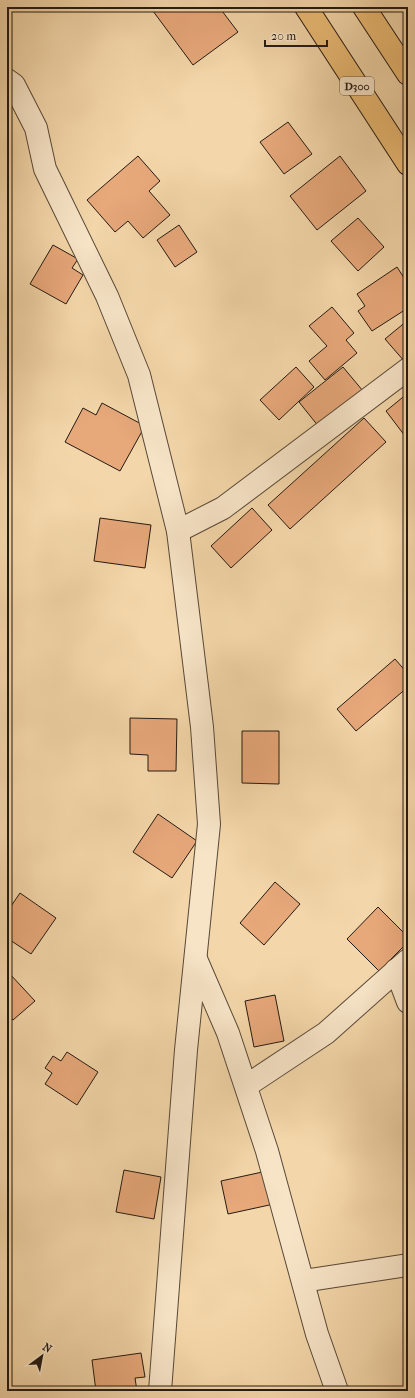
<svg xmlns="http://www.w3.org/2000/svg" width="415" height="1398" viewBox="0 0 415 1398" font-family="'IM FELL French Canon',serif">
	<style>
		.building { fill: #e7a87a; stroke: #241a13 }
		.lines { fill: none; stroke-linecap: round; stroke-linejoin: round }
		.minor-casing { stroke: #584938; stroke-width: 24 }
		.highway-casing { stroke: #241a13; stroke-width: 24 }
		.minor { stroke: #f7e4c7; stroke-width: 22 }
		.highway { stroke: #eabb74; stroke-width: 22 }
		.labels { text-anchor: middle; dominant-baseline: central; stroke-width: 3; stroke-linejoin: round; paint-order: stroke }
		.shield { fill: #f7e4c7; stroke: #635749; stroke-width: 1 }
		.shield-label { font-size: 11px; font-weight: bold; fill: #241a13 }
	</style>
	<rect width="100%" height="100%" fill="#f3d6a9"/>
	<filter id="stains"><feTurbulence type="fractalNoise" baseFrequency=".005" numOctaves="4"/><feColorMatrix values="0 0 0 0 .2 0 0 0 0 .09 0 0 0 0 .02 0 0 0 .5 -.17"/></filter>
	<radialGradient id="worn" r=".72"><stop offset=".6" stop-color="#630" stop-opacity="0"/><stop offset="1" stop-color="#630" stop-opacity=".3"/></radialGradient>
	<g class="building">
		<path d="M150,7H219L238,32L193,65Z"/>
		<path d="M288,122L312,154L284,174L260,142Z"/>
		<path d="M138,156L160,181L149,191L170,215L143,238L128,221L115,232L87,200Z"/>
		<path d="M340,156L366,191L317,230L290,196Z"/>
		<path d="M358,218L384,247L358,271L331,241Z"/>
		<path d="M179,225L197,252L175,267L157,240Z"/>
		<path d="M53,245L78,259L72,268L83,275L66,304L30,284Z"/>
		<path d="M397,267L408,284V308L372,331L358,311L365,306L357,294Z"/>
		<path d="M332,307L354,333L346,340L357,353L325,380L309,361L327,346L309,326Z"/>
		<path d="M408,320V359L405,362L385,339Z"/>
		<path d="M296,367L314,387L279,420L260,400Z"/>
		<path d="M343,367L363,391L319,427L299,402Z"/>
		<path d="M408,393V434L405,436L386,411Z"/>
		<path d="M102,403L145,426L120,471L65,442L83,408L96,415Z"/>
		<path d="M364,418L386,442L290,529L268,505Z"/>
		<path d="M252,508L272,530L231,568L211,546Z"/>
		<path d="M100,518L151,525L145,568L94,561Z"/>
		<path d="M395,659L408,674V687L356,731L337,709Z"/>
		<path d="M130,718L177,719L176,771H148V755L130,754Z"/>
		<path d="M242,731H279V784L242,783Z"/>
		<path d="M158,814L197,841L172,878L133,852Z"/>
		<path d="M275,882L300,904L264,945L240,923Z"/>
		<path d="M20,893L56,918L31,954L7,938V912Z"/>
		<path d="M378,907L408,937V942L379,971L347,939Z"/>
		<path d="M9,973L35,1001L13,1020L7,1014V974Z"/>
		<path d="M275,995L284,1041L254,1047L245,1001Z"/>
		<path d="M67,1052L98,1072L77,1105L45,1084L52,1073L45,1068L53,1056L61,1061Z"/>
		<path d="M124,1170L161,1177L154,1219L116,1212Z"/>
		<path d="M267,1171L274,1204L228,1214L221,1181Z"/>
		<path d="M141,1353L145,1377L135,1378L137,1391H96L92,1360Z"/>
	</g>
	<g class="lines">
		<g class="minor-casing">
			<g id="minor">
				<path d="M7,80L14,85L36,128L45,169L107,296L139,375L178,531L202,727L209,824L186,1050L160,1391"/>
				<path d="M178,531L223,508L408,369"/>
				<path d="M196,959L228,1033L267,1151L317,1334L337,1391"/>
				<path d="M396,970L408,1002"/>
				<path d="M246,1086L326,1033L408,960"/>
				<path d="M303,1281L408,1265"/>
			</g>
		</g>
		<g class="highway-casing">
			<g id="highway">
				<path d="M306,7L408,164"/>
				<path d="M364,7L408,74"/>
			</g>
		</g>
		<use href="#minor" class="minor"/>
		<use href="#highway" class="highway"/>
	</g>
	<g class="labels">
		<rect class="shield" x="340" y="77" width="34" height="18" rx="3"/>
		<g class="shield-label">
			<text x="357" y="86">D300</text>
		</g>
	</g>
	<rect width="415" height="1398" fill="none" stroke="#f3d6a9" stroke-width="24"/>
	<rect x="8" y="8" width="399" height="1382" fill="none" stroke="#241a13" stroke-width="2"/>
	<rect x="12" y="12" width="391" height="1374" fill="none" stroke="#241a13"/>
	<g transform="translate(42 1356) rotate(32)" stroke="#f7e4c7" stroke-width="3" paint-order="stroke">
	<path d="M0-3L7 15L0 10L-7 15Z" fill="#241a13"/>
	<text y="-6" font-size="11" font-weight="bold" text-anchor="middle" fill="#241a13">N</text>
	</g>
	<path d="M265 40v6h62v-6" fill="none" stroke="#241a13" stroke-width="2"/>
	<text x="271" y="40" font-size="12" fill="#241a13" stroke="#f7e4c7" stroke-width="3" paint-order="stroke">20 m</text>
	<rect width="100%" height="100%" filter="url(#stains)"/>
	<rect width="100%" height="100%" fill="url(#worn)"/>
</svg>
